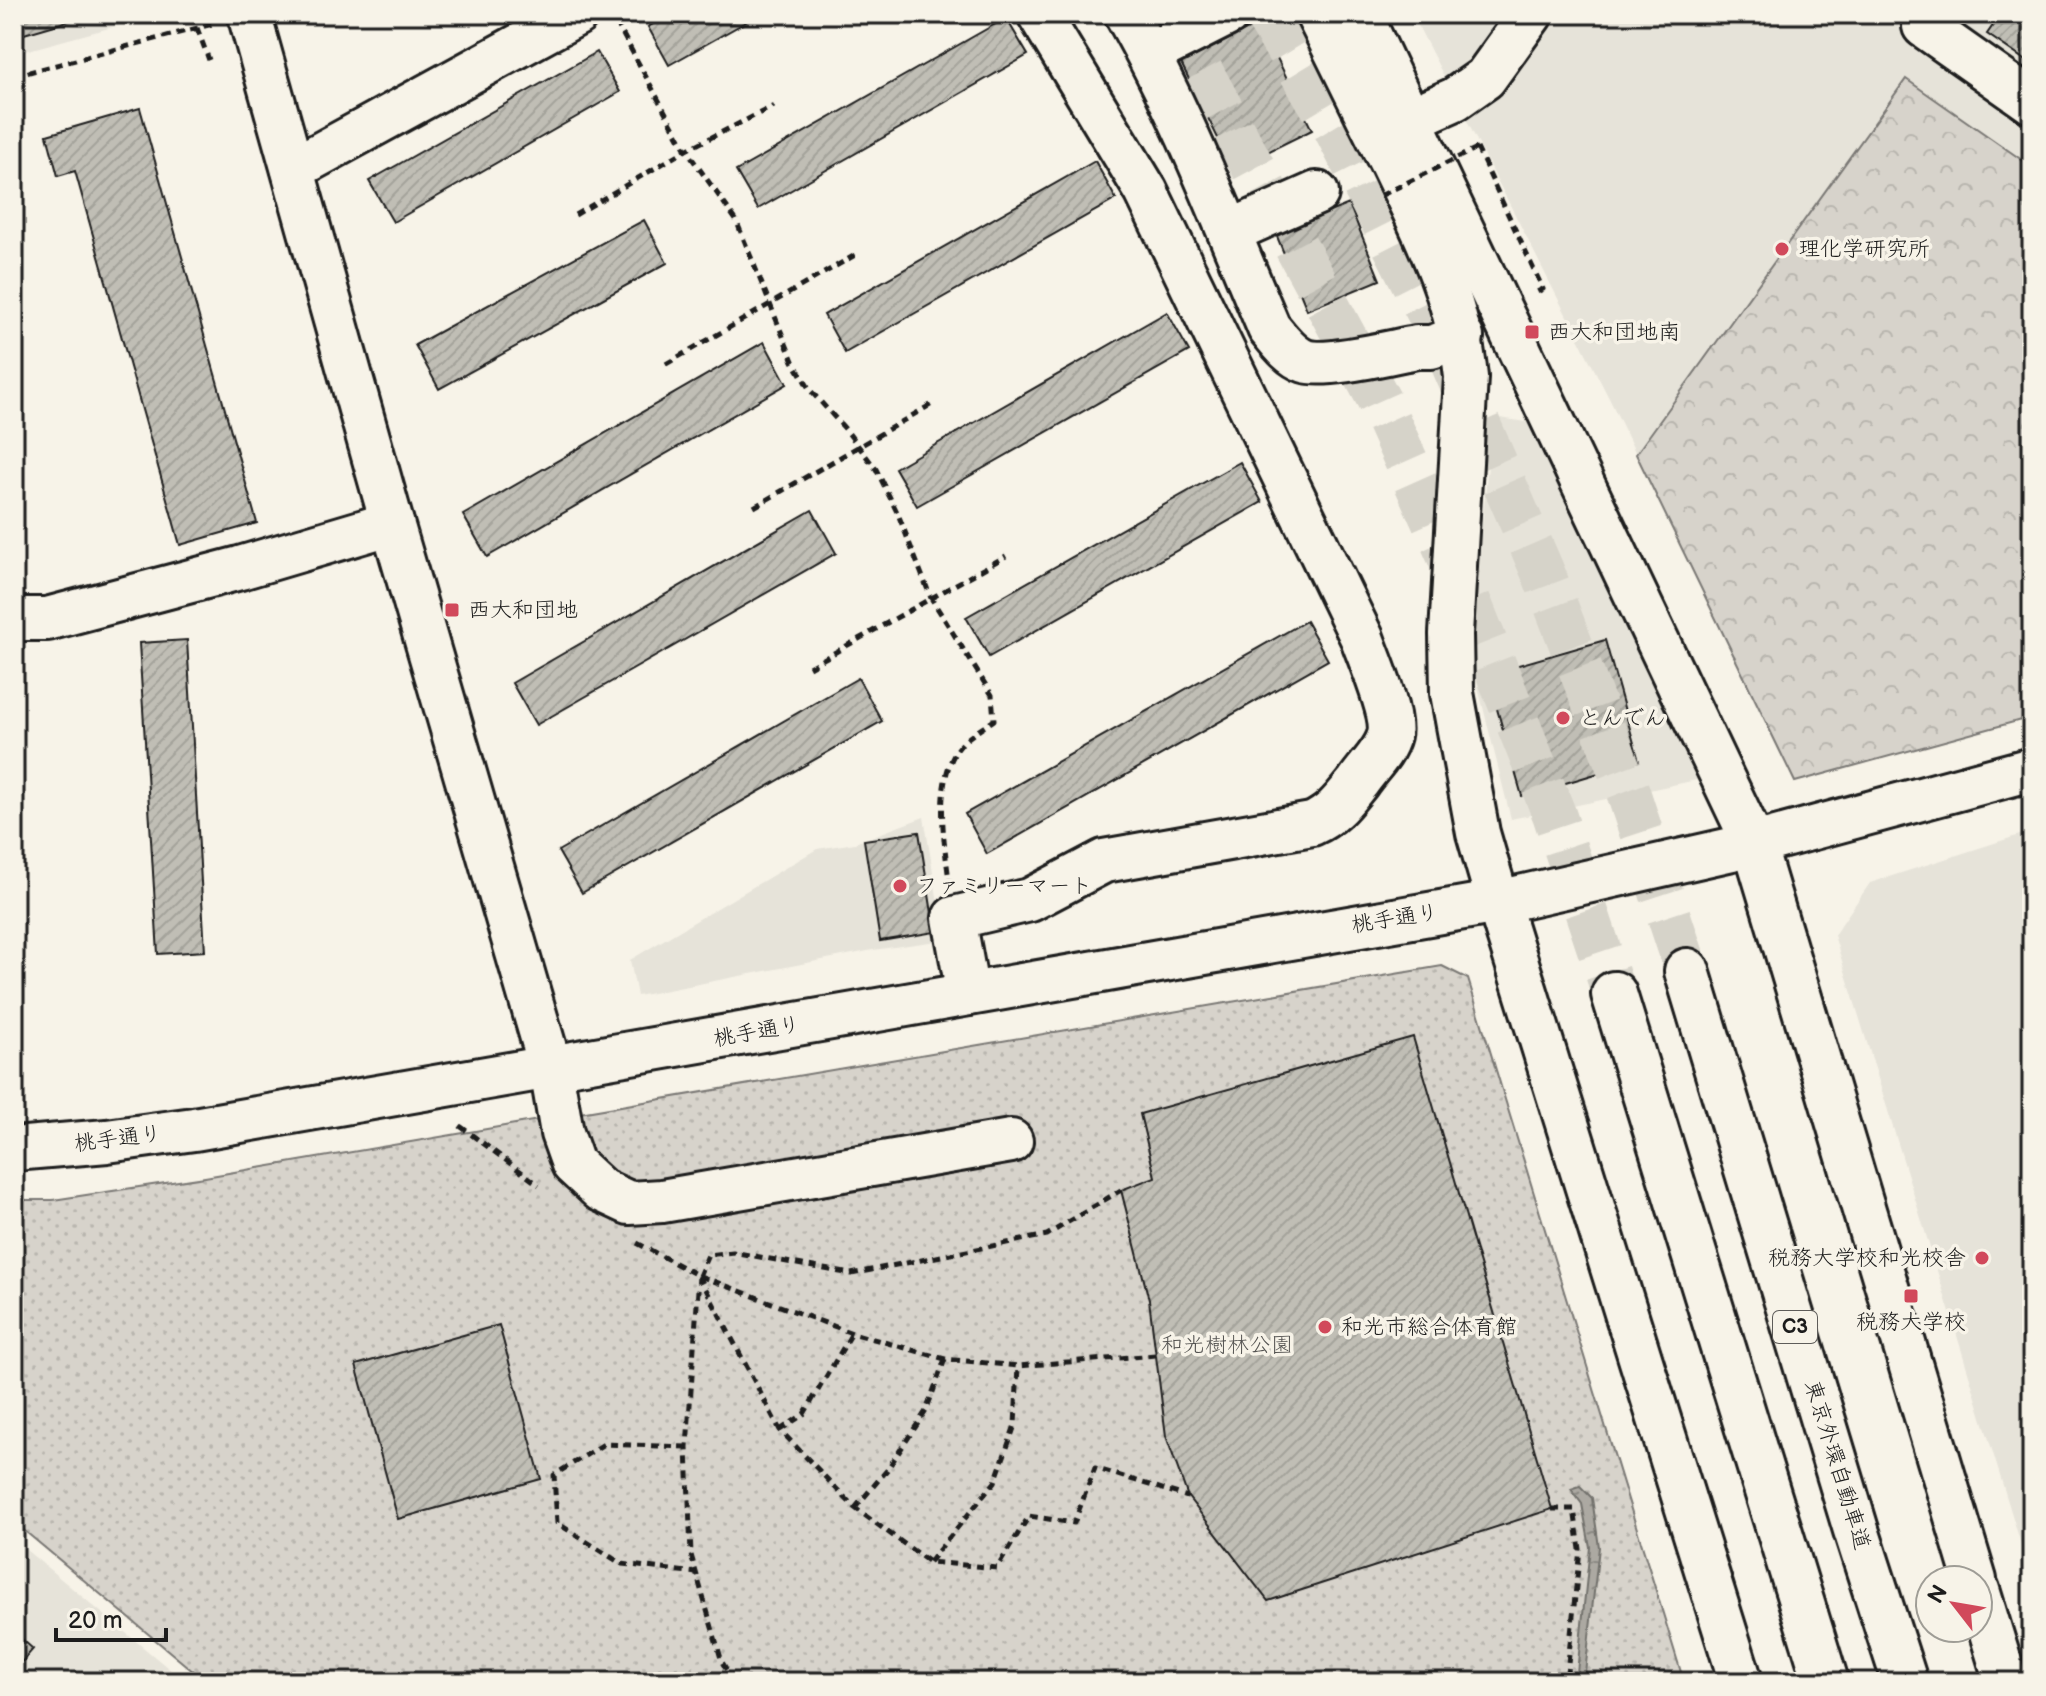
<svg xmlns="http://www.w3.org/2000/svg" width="2046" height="1696" viewBox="0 0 2046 1696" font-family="'Balsamiq Sans','Klee One',sans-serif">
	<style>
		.built { fill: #e6e3d9 }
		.grass { fill: url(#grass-dots); stroke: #7a7874; stroke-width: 2 }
		.forest { fill: url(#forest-crowns); stroke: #7a7874; stroke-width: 2 }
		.water { fill: url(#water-ripples); stroke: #72716c; stroke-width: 2 }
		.building { fill: url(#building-hatch); stroke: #1c1c1c; stroke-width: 2 }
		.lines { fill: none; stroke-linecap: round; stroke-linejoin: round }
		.highway-tunnel { stroke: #d6d3c9; stroke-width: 44; stroke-dasharray: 44 22; stroke-linecap: butt }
		.minor-casing { stroke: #1c1c1c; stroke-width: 48 }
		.highway-casing { stroke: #1c1c1c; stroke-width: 50 }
		.path { stroke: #1c1c1c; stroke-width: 5; stroke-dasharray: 8 6; stroke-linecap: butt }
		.minor { stroke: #f7f3e8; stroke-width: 42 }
		.highway { stroke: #f7f3e8; stroke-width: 44 }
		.path-bridge { stroke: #1c1c1c; stroke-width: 5; stroke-dasharray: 8 6; stroke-linecap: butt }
		.poi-dot { fill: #d1495b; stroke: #f7f3e8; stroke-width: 3 }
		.labels { text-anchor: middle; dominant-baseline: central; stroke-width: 7; stroke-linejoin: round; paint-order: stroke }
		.shield { fill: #f7f3e8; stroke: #5e5c59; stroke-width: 2 }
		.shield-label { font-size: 20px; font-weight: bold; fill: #1c1c1c }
		.poi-label { font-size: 22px; fill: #1c1c1c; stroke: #f7f3e8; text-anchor: start }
		.street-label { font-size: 22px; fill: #1c1c1c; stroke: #f7f3e8 }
		.park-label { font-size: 22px; fill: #545351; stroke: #f7f3e8 }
	</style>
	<defs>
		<pattern id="grass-dots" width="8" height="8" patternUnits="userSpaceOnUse" patternTransform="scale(2)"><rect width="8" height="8" fill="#d7d3cb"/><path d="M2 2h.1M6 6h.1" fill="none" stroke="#b8b5ae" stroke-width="1.8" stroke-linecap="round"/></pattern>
		<pattern id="forest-crowns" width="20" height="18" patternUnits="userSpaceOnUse" patternTransform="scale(2)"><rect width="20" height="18" fill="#d7d3cb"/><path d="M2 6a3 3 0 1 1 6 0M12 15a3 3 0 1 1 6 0" fill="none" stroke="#b8b5ae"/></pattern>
		<pattern id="water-ripples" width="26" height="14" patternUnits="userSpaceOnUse" patternTransform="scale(2)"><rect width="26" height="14" fill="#aca9a2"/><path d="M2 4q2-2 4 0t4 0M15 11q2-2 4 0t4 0" fill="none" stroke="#8b8983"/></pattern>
		<pattern id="building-hatch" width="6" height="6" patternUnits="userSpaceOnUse" patternTransform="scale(2)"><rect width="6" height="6" fill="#c0beb5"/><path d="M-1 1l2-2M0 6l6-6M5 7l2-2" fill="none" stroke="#a4a39b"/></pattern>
	</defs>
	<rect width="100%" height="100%" fill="#f7f3e8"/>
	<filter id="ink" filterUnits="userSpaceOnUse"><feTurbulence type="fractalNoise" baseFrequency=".0125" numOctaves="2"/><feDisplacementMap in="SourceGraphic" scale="16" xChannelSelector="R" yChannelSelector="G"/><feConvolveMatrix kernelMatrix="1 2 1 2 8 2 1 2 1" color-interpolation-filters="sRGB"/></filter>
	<g filter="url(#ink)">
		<g class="built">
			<path d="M14,14H160L14,54Z"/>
			<path d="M1412,14H2032V717L1795,782L1610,400Z"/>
			<path d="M1493,417L1540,424L1706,778L1511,819L1469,651Z"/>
			<path d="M924,817L944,940L873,950L637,996L630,960L817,849L855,843Z"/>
			<path d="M2032,831V1580L1834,935L1870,883Z"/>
			<path d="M14,1540L185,1682H14Z"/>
		</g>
		<path class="grass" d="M1442,966L1468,979L1684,1682H206L14,1522V1200H53L205,1177Z"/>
		<path class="forest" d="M1906,79L2032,167V717L1795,782L1636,454Z"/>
		<path class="water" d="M1580,1486L1592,1498L1599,1547L1584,1682H1576L1590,1547L1582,1504L1571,1489Z"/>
		<g class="building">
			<path d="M14,14H78L79,18L14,37Z"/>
			<path d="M671,14H760L669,65L648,27Z"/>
			<path d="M2001,14H2032V65L1987,34Z"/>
			<path d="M1006,18L1028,55L758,209L736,171Z"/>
			<path d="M1260,23L1312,130L1233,169L1181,63Z"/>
			<path d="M597,52L620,92L393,222L369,181Z"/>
			<path d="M140,108L257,523L180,545L75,171L58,176L47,135Z"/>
			<path d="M1095,161L1116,199L845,353L824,315Z"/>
			<path d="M1349,204L1380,280L1307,310L1276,234Z"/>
			<path d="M644,220L667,263L439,389L415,345Z"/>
			<path d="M1167,312L1189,351L917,506L895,468Z"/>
			<path d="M764,342L787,384L487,557L463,515Z"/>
			<path d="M1240,462L1262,502L989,657L966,617Z"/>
			<path d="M812,510L836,553L536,725L512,683Z"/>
			<path d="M1306,621L1328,660L987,854L965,814Z"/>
			<path d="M187,640L205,951L158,954L139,643Z"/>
			<path d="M1605,640L1639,761L1522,796L1487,674Z"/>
			<path d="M858,678L882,721L582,893L558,851Z"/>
			<path d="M919,832L935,932L880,941L864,840Z"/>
			<path d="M1413,1037L1552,1509L1268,1601L1188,1497L1166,1436L1149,1300L1121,1190L1155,1177L1140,1114Z"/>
			<path d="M499,1325L541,1479L398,1519L356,1365Z"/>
			<path d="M14,1632L33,1649L14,1671Z"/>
		</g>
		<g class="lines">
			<g class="highway-tunnel">
				<path d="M1170,14L1379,400L1471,606L1554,814L1614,994"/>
				<path d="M1266,14L1335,128L1444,344L1544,575L1628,792L1687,971"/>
			</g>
			<g class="minor-casing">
				<g id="minor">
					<path d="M249,14L392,523L551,1069L562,1133L573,1164L601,1190L629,1203L662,1201L1011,1141"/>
					<path d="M1126,14C1183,114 1224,222 1269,328C1279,340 1290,356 1305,361C1327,368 1393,351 1417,347H1431L1462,337"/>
					<path d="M1317,14C1342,64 1366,114 1391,163C1425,234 1458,298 1466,377L1451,634L1452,693L1478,833L1498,902L1741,1682"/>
					<path d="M1360,14L1754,844L1975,1580"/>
					<path d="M1932,14L1924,26L2032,102"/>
					<path d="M1149,54L1228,14"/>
					<path d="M1410,119L1455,99L1485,78L1531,14"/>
					<path d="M293,169L577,14"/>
					<path d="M1229,232L1317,193"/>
					<path d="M14,619H47L240,568L392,523"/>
					<path d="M968,994L954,918L1030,900L1104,861L1312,824C1333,815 1344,799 1358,782C1368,767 1385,752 1389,735C1394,715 1369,658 1362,638L1146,191L1039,14"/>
					<path d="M14,1149L107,1141L194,1129L1498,902L1754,844L2032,769"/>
					<path d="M1978,1590L2006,1682"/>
				</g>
			</g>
			<g class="highway-casing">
				<g id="highway">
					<path d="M1687,971L1856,1530L1905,1682"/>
					<path d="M1614,994L1826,1682"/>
				</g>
			</g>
			<g class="path">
				<path d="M616,22L686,150L736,220L793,361L810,390L846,430L876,469L898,514L931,598L992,695L994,720C983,728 968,736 960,746C933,779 944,841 949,880"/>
				<path d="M197,28L209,60"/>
				<path d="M14,76L213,24"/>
				<path d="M1477,148L1543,289L1535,293"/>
				<path d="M14,191L19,208"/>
				<path d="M575,215L686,150L774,106"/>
				<path d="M666,364L857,254"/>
				<path d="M754,507L934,403"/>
				<path d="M809,667L1006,556"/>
				<path d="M460,1126L539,1185"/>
				<path d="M637,1243L699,1276L687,1447L691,1555L722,1662L734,1682"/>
				<path d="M699,1276L780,1430L855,1508L929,1562L997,1568L1029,1516L1074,1523L1095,1468L1188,1497"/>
				<path d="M699,1276L708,1255L733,1252L851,1274L1047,1235L1121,1190"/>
				<path d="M700,1276L852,1333L945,1359L1018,1366L1156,1355"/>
				<path d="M780,1430L804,1414L852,1333"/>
				<path d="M687,1447L604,1444L554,1475L557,1523L622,1564L696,1573"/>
				<path d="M855,1508L887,1470L926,1411L945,1359"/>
				<path d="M1552,1509H1574L1580,1549L1566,1682"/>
				<path d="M929,1562L995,1482L1015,1425L1018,1366"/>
			</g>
			<use href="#minor" class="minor"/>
			<use href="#highway" class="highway"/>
			<path class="path-bridge" d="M1382,195L1477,148"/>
		</g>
	</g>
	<g class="poi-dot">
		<circle cx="1782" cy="249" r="8"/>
		<rect x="1524" y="324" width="16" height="16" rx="4"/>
		<rect x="444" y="602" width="16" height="16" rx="4"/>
		<circle cx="1563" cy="718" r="8"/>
		<circle cx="900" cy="886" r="8"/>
		<circle cx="1982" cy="1258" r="8"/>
		<rect x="1903" y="1288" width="16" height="16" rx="4"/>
		<circle cx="1325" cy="1327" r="8"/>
	</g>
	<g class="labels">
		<rect class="shield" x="1773" y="1311" width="44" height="32" rx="6"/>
		<g class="shield-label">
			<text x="1795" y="1327">C3</text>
		</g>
		<g class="poi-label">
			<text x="1798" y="249">理化学研究所</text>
			<text x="1548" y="332">西大和団地南</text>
			<text x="468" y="610">西大和団地</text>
			<text x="1579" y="718">とんでん</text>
			<text x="916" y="886">ファミリーマート</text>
			<text x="1966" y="1258" text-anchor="end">税務大学校和光校舎</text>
			<text x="1911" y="1322" text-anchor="middle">税務大学校</text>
			<text x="1341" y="1327">和光市総合体育館</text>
		</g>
		<g class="street-label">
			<text transform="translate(1395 919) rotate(-9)">桃手通り</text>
			<text transform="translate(757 1032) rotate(-10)">桃手通り</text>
			<text transform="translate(118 1139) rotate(-7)">桃手通り</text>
			<text transform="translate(1837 1465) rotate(73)">東京外環自動車道</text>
		</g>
		<g class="park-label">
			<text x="1227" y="1345">和光樹林公園</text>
		</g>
	</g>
	<rect width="2046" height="1696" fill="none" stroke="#f7f3e8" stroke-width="48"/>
	<rect x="24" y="24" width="1998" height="1648" fill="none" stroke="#1c1c1c" stroke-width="3" filter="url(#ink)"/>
	<g transform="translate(1954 1604) rotate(301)"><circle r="38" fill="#f7f3e8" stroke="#9f9d96" stroke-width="2"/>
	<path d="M0-6L14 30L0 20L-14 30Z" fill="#d1495b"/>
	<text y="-12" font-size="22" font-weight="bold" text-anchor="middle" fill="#1c1c1c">N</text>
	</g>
	<path d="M56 1628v12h110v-12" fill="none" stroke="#1c1c1c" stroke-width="4"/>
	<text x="68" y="1628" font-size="24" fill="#1c1c1c" stroke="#f7f3e8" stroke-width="6" paint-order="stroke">20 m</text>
</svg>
